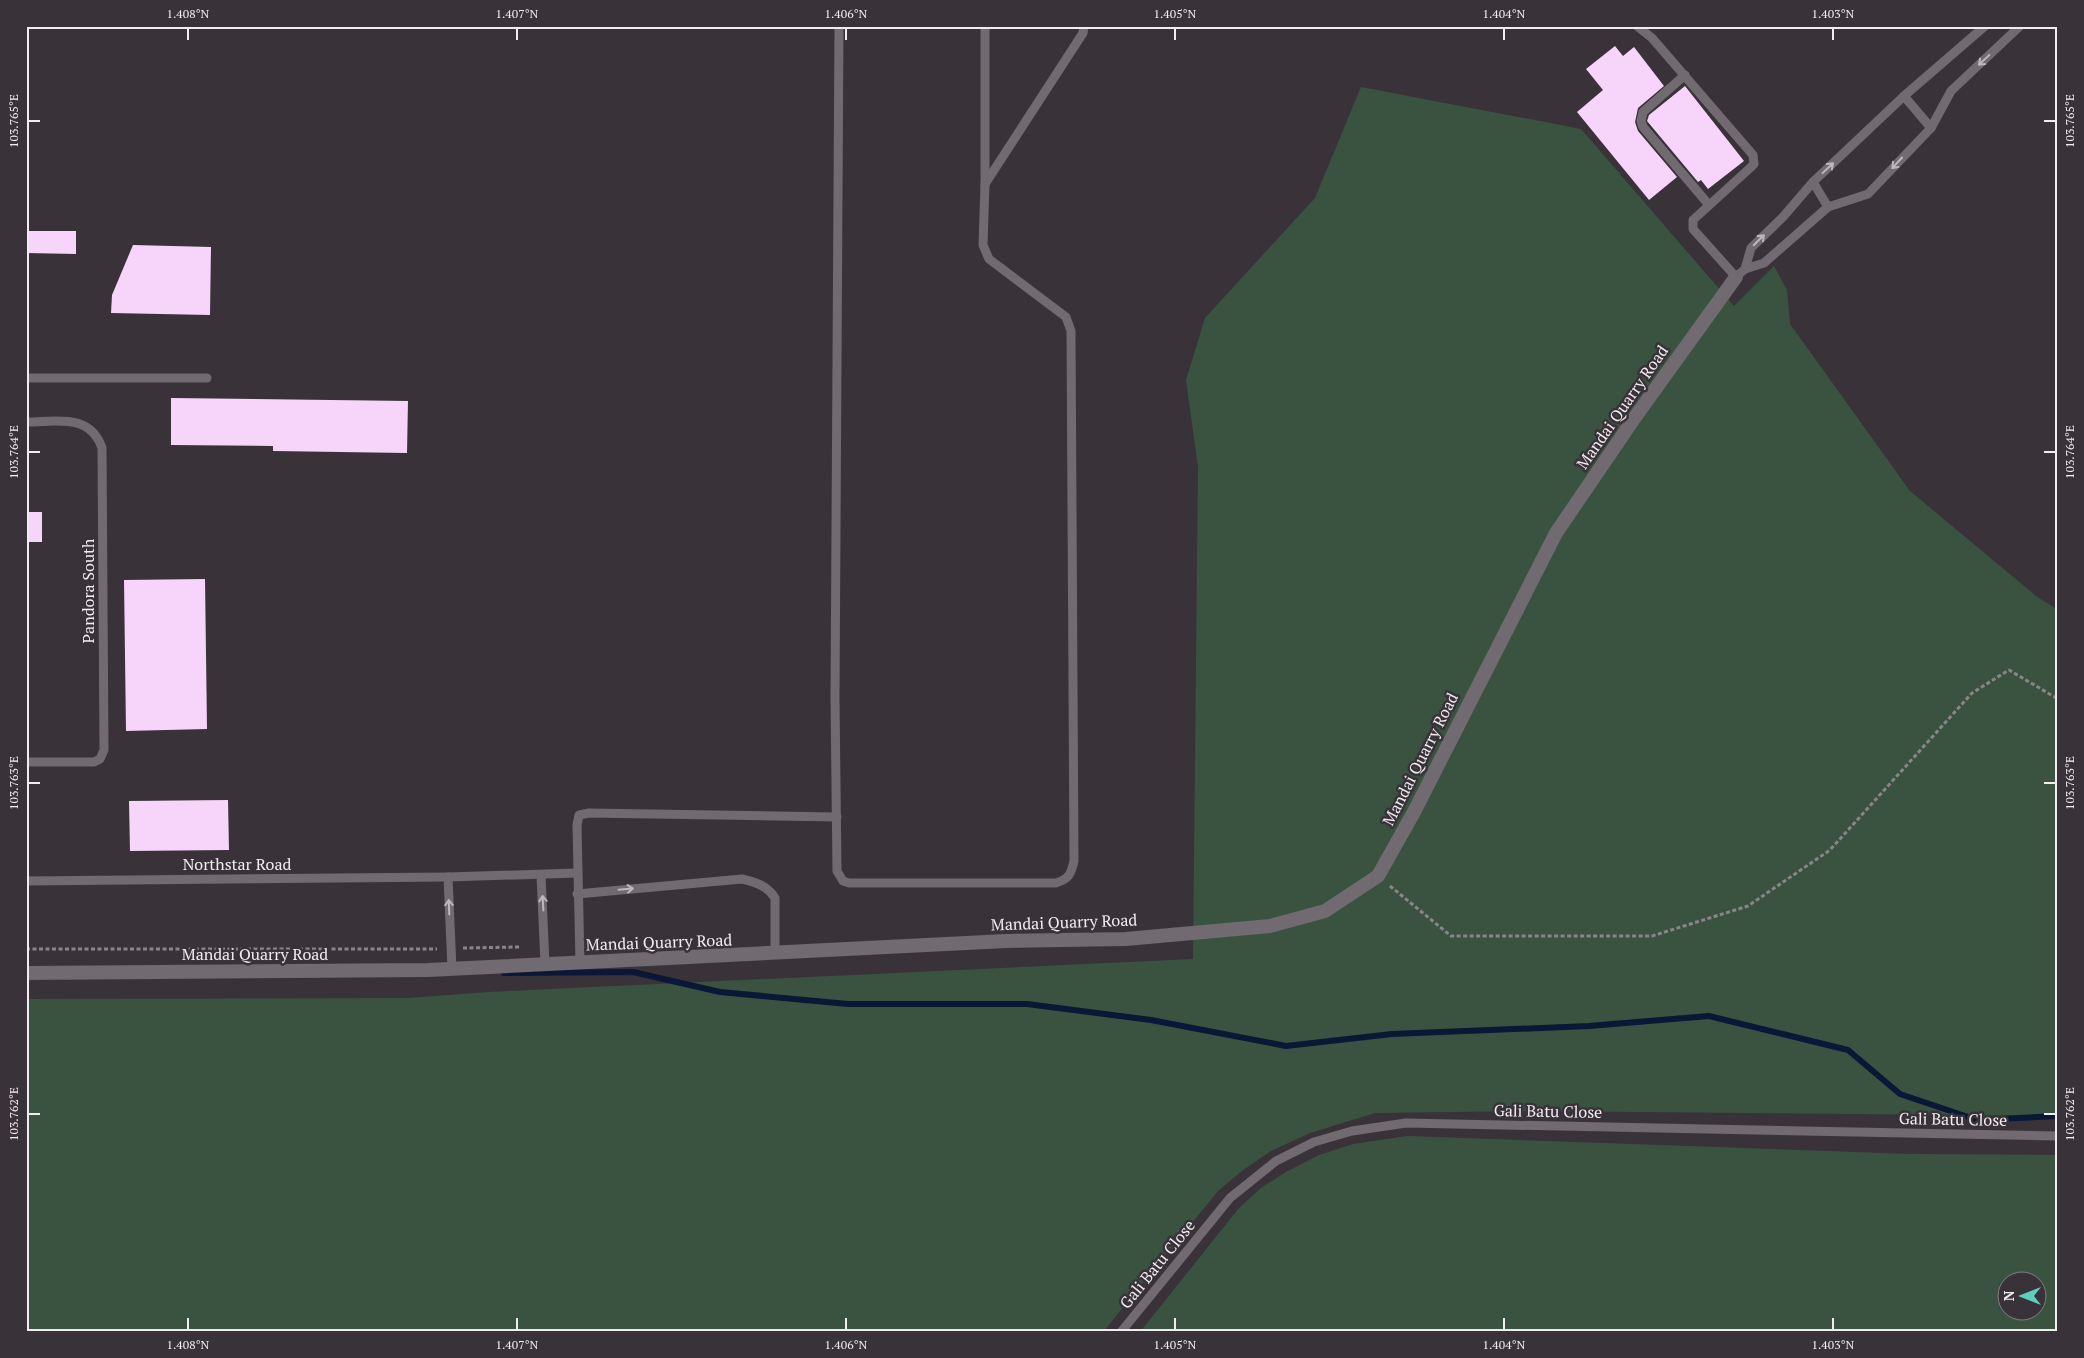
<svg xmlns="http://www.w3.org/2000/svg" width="2084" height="1358" viewBox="0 0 2084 1358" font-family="'PT Serif',serif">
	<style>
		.green { fill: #3a5341; fill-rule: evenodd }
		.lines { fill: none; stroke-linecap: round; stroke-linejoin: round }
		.stream { stroke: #091837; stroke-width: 6 }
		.building { fill: #f7d4fa }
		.path { stroke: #8a858a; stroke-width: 3; stroke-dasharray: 4 2.5; stroke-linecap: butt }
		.service { stroke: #716a71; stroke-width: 9 }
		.minor { stroke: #716a71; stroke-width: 14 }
		.oneway { stroke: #bdb8bd }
		.ticks { fill: none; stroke: #f0ecf0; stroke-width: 2 }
		.labels { text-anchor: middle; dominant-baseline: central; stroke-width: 5; stroke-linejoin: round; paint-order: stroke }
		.street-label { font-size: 16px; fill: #f0ecf0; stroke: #393339 }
		.neatline { fill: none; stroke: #f0ecf0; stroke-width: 2 }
		.ticks-label { font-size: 12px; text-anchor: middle; fill: #f0ecf0 }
	</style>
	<rect width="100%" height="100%" fill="#393339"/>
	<g class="green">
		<path d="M1361,87L1581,129L1734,306L1774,266L1787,290L1790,324L1910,491L2036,596L2058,610V1116L1534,1111L1375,1113L1310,1133L1271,1151L1243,1170L1218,1191L1103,1332H26V999L408,998L489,992L1193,959L1198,467L1186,380L1205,318L1315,198Z"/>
		<path d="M1407,1136L1909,1154L2058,1155V1332H1140L1239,1208L1261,1188L1286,1172L1319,1155L1353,1144ZM2006,1280H2036V1310H2006Z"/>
	</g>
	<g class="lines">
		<path class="stream" d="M504,973L633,972L720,992L848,1004H1027L1151,1020L1286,1046L1392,1034L1589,1026L1709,1016L1848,1050L1900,1094L1977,1120L2058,1116"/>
	</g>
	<g class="building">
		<path d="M1615,46L1623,56L1634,47L1664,86L1638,108L1635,122L1638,131L1677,177L1649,200L1577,112L1603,90L1586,69Z"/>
		<path d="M1685,86L1744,161L1708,189L1701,180L1698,182L1647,121L1649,115Z"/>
		<path d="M26,231H76V254L26,253Z"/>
		<path d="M133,245L211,247L210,315L111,313L112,295Z"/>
		<path d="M171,398L408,401L407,453L273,451V446L171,445Z"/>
		<rect x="26" y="512" width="16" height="30"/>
		<path d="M205,579L207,729L126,731L124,580Z"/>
		<path d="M228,800L229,850L130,851L129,801Z"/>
	</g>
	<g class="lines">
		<g class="path">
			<path d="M1390,886L1451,936H1652L1748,906L1830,850L1972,693L2009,670L2058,699"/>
			<path d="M463,948L519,947"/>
			<path d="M26,949H437"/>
		</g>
		<g class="service">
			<path d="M839,26L835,698L837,871L843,881L849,883H1056C1069,879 1071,874 1074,861L1071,331L1066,317L989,259L983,245L985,184V26"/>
			<path d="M1637,26L1652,38L1753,155L1754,164L1750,168L1693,220V229L1736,277L1745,269L1764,263L1828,207L1868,194L1931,128L1951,91L2020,26"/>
			<path d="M1685,75L1643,112L1641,121L1643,127L1709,205"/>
			<path d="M1904,96L1931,128"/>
			<path d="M1813,182L1828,207"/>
			<path d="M985,184L1083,33L1084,26"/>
			<path d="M1745,269L1751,248L1783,217L1813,182L1904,96L1985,26"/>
			<path d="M26,378H207"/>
			<path d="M26,422C57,422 90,413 102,448L104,750L100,759L94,762H26"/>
			<path d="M541,875L545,964"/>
			<path d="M448,877L452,969"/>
			<path d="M26,881L448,877L577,873"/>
			<path d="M577,894L742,879C755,882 768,886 775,898V954"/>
			<path d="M580,963L577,825L579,815L589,813L837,817"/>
			<path d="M1121,1332L1230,1198L1276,1161L1314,1142L1352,1131L1406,1123L2058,1136"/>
		</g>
		<path class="minor" d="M26,973L428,970L1006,941L1126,939L1270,926L1325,911L1378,876L1414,812L1556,533L1633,420L1736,277"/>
	</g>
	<defs><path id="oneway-shaft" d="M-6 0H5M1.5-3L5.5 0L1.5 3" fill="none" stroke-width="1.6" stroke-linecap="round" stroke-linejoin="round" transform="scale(1.25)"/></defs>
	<g class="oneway">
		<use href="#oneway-shaft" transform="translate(1984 60) rotate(137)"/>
		<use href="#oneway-shaft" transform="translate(1897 163) rotate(133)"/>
		<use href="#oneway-shaft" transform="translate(1828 168) rotate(-43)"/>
		<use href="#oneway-shaft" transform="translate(1759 240) rotate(-45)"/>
		<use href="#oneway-shaft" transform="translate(626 889) rotate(-5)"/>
		<use href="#oneway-shaft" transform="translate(543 903) rotate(-93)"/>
		<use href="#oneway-shaft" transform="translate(449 907) rotate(-92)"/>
	</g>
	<path class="ticks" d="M188,28V40M517,28V40M846,28V40M1175,28V40M1504,28V40M1833,28V40M28,121H40M2044,121H2056M28,452H40M2044,452H2056M28,783H40M2044,783H2056M28,1114H40M2044,1114H2056M188,1318V1330M517,1318V1330M846,1318V1330M1175,1318V1330M1504,1318V1330M1833,1318V1330"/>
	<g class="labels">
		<g class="street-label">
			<text transform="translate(1622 407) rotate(-55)">Mandai Quarry Road</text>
			<text transform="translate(88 591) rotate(-90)">Pandora South</text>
			<text transform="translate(1420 759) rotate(-63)">Mandai Quarry Road</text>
			<text x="237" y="864">Northstar Road</text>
			<text transform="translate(1064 922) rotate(-2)">Mandai Quarry Road</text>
			<text transform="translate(659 942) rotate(-2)">Mandai Quarry Road</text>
			<text x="255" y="954">Mandai Quarry Road</text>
			<text transform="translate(1548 1111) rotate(1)">Gali Batu Close</text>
			<text transform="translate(1953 1119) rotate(1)">Gali Batu Close</text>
			<text transform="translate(1157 1264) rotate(-51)">Gali Batu Close</text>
		</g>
	</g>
	<rect width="2084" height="1358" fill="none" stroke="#393339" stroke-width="55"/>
	<g transform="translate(2022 1296) rotate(270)"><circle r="24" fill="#393339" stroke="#827d82"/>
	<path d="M0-4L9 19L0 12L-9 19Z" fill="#5dceb9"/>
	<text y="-8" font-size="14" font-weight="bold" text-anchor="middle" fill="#f0ecf0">N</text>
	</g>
	<rect x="28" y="28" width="2028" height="1302" class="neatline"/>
	<g class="ticks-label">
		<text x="188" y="18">1.408°N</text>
		<text x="517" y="18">1.407°N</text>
		<text x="846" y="18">1.406°N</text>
		<text x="1175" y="18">1.405°N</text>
		<text x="1504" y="18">1.404°N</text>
		<text x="1833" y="18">1.403°N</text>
		<text transform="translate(2070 121) rotate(-90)" y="4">103.765°E</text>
		<text transform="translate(14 121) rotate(-90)" y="4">103.765°E</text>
		<text transform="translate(2070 452) rotate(-90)" y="4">103.764°E</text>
		<text transform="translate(14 452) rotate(-90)" y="4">103.764°E</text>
		<text transform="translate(2070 783) rotate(-90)" y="4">103.763°E</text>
		<text transform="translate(14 783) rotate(-90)" y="4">103.763°E</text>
		<text transform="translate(2070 1114) rotate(-90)" y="4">103.762°E</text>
		<text transform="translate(14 1114) rotate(-90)" y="4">103.762°E</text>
		<text x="188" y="1349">1.408°N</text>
		<text x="517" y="1349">1.407°N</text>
		<text x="846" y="1349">1.406°N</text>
		<text x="1175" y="1349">1.405°N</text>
		<text x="1504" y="1349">1.404°N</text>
		<text x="1833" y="1349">1.403°N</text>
	</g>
</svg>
